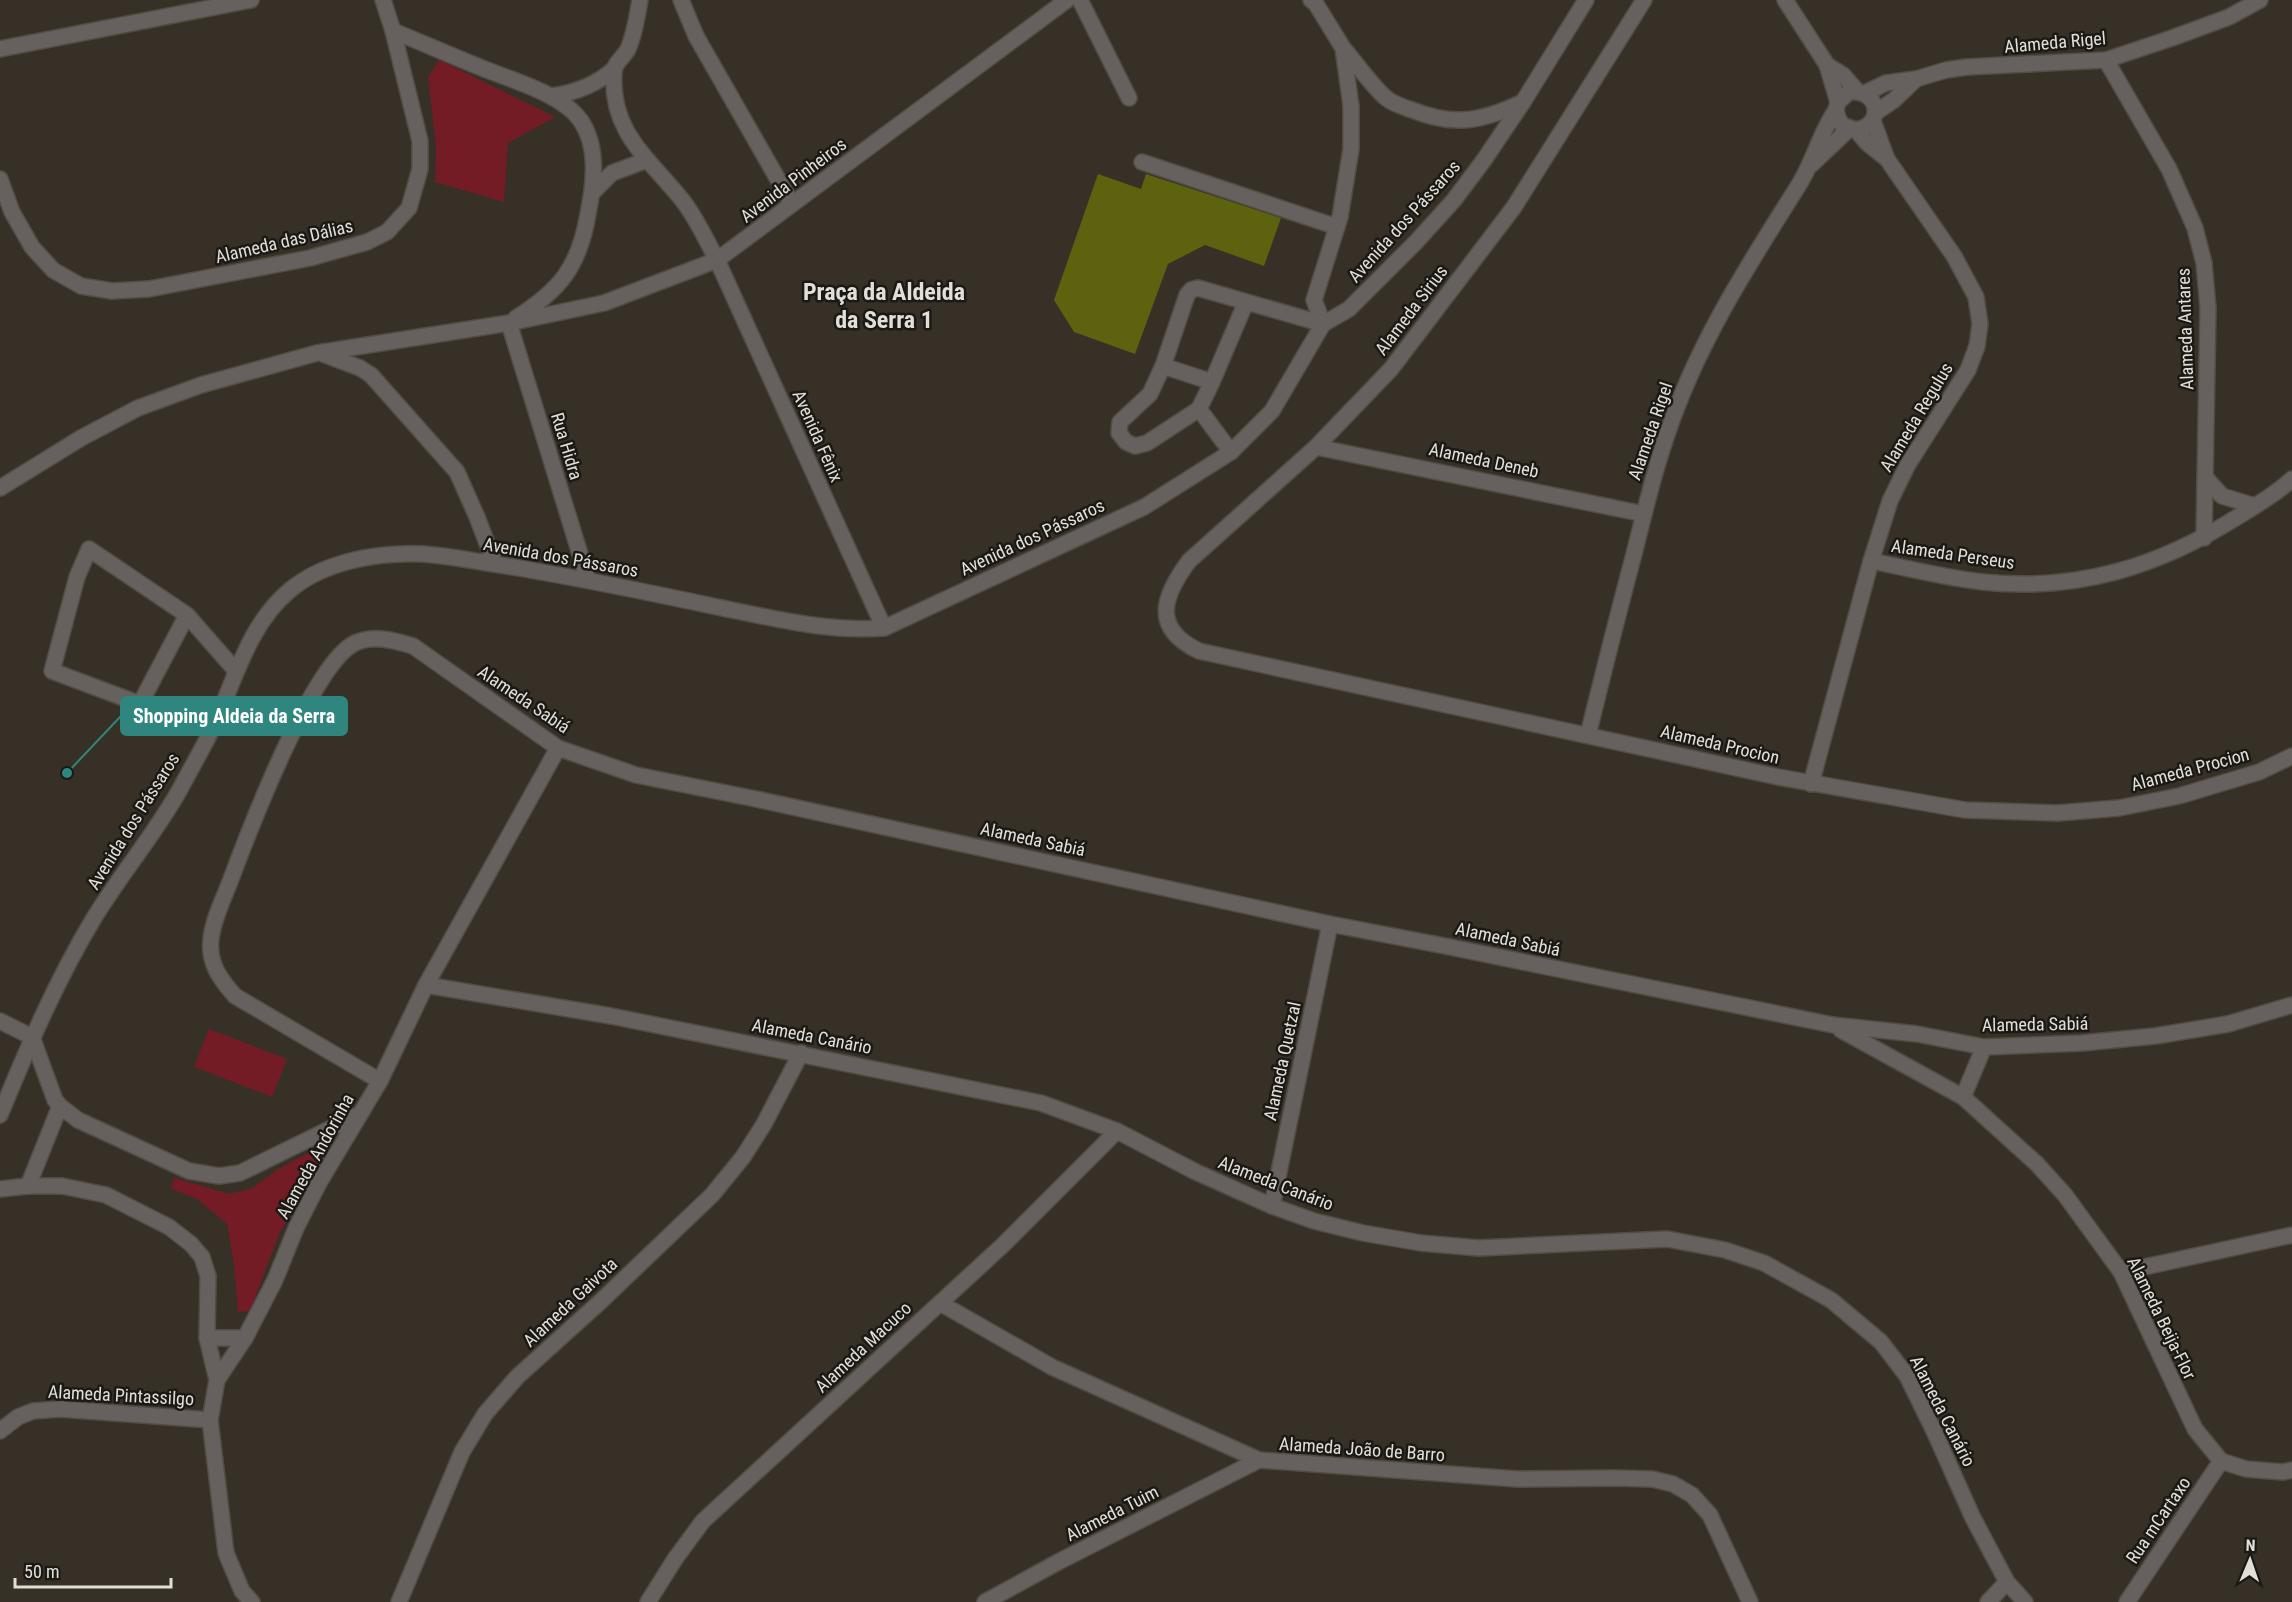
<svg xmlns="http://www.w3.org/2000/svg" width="2292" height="1602" viewBox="0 0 2292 1602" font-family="'Roboto Condensed',sans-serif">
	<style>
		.green { fill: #741c26 }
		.building { fill: #5c620e }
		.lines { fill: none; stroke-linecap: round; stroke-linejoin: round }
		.minor-casing { stroke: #524c43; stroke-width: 18 }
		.minor { stroke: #66615e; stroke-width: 15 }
		.labels { text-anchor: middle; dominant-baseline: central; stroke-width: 5; stroke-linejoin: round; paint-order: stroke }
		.street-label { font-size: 18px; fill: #e2dfd9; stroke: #1b1914 }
		.district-label { font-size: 24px; font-weight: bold; fill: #e2dfd9; stroke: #1b1914 }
		.leader { fill: none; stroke: #2f867e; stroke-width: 2 }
		.callout-dot { fill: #2f867e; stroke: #1b1914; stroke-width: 2 }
		.callout { fill: #2f867e; stroke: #2f867e; stroke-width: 2 }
		.callout-label { font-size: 20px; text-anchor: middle; font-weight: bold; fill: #fff }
	</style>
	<rect width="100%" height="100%" fill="#363027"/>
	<g class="green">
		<path d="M440,60L555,117L508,143L504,202L435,182L436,146L428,77Z"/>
		<path d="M209,1029L287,1059L272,1097L194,1067Z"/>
		<path d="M310,1152L320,1161L279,1234L250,1311L238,1312L234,1265L227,1224L197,1199L170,1188L175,1178L229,1194L253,1188L278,1169Z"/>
	</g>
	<path class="building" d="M1098,174L1141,189L1146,174L1281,218L1264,266L1205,245L1168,264L1135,354L1074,332L1054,300Z"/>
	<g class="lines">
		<g class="minor-casing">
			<g id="minor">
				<path d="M640,0C637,16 635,34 628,49C624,57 614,63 614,72C610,133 649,158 683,201C697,219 706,240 717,260L884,628"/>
				<path d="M681,0L696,36L792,204"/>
				<path d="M1080,0L1129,98"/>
				<path d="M1311,0L1316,4L1343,48L1351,106V149L1340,217L1314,300L1323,324"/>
				<path d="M1644,0L1514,207L1391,369L1316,447L1189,561C1163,596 1151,628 1199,651L1778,777L1965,810L2058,813L2119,808L2179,796L2259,772L2292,756"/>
				<path d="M1785,0L1827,65L1838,102L1836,110L1838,118L1842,125L1856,130C1885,125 1880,89 1849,92L1838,102"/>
				<path d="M393,31C423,43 452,56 482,68C511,80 563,94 581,121C599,148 594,184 588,214C579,267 560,290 516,318"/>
				<path d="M0,49L251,0"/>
				<path d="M1344,49C1356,63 1373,87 1386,98C1393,104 1404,107 1412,110C1455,127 1483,121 1523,102"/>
				<path d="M2106,60L2169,169L2195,228L2204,263L2208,308L2204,538"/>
				<path d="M1827,65L1843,75L1857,91"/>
				<path d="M1865,93L1886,83L1916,79L1946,70L1967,67L2106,60L2172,38L2229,17L2260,0"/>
				<path d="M551,96C575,93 596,85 614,69"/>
				<path d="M1875,113L1894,100L1916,79"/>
				<path d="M1856,130L1867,143L1887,159"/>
				<path d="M1142,162L1337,227"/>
				<path d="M1811,165L1849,129"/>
				<path d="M0,179L12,212L32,247L53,270L81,286L112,291L149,289L310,258L367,242L387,232L409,208L420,169V141L393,31L383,0"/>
				<path d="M593,192L612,173L647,160"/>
				<path d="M1246,302L1212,382L1163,366L1187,295L1191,290L1198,288L1323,324"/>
				<path d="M509,323L588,580"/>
				<path d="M323,354L360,368L371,375L457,472L477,517L495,564"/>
				<path d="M1163,366L1150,394L1120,422L1119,433L1126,442L1135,446L1147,443L1199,409"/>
				<path d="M1212,382L1199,409L1231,452"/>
				<path d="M1316,447L1644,514"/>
				<path d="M2205,477L2222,496L2255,506"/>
				<path d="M0,488L81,438L138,408L201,385L317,353L509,323L604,303L717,260L1067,0"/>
				<path d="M1871,561C1908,568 1946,578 1983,582C2078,592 2160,566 2239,516C2258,504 2276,494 2292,479"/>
				<path d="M187,615L140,704L52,671L77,577L89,549L187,615L236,671"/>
				<path d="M1588,735C1603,674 1618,614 1634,554C1647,502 1659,451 1679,402C1709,325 1756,253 1800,183C1814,160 1820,133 1836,110"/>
				<path d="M1811,784L1871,561L1890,501L1907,466L1968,370L1977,346L1980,324L1976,297L1954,256L1887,159L1873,121"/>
				<path d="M426,985L611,1016L1041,1103L1117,1131L1196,1172L1272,1206L1314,1221L1363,1233L1421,1243L1479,1248L1667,1239L1725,1250L1764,1263L1831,1300L1881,1342L1907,1376L1934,1431L1973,1518L2007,1582L2025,1602"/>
				<path d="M0,1021L32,1037L55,1100L60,1106L78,1120L189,1171L219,1176L240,1173L360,1114"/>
				<path d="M1841,1030L1963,1097L2037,1164L2065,1195L2121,1272L2195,1429L2221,1461L2246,1469L2283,1472L2292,1470"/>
				<path d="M380,1081L235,996C220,979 208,963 211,939C213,919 224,898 231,879C249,831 313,663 355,643C374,634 395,641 413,646L558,748L636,775L756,799L1330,924L1450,947L1833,1025L1917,1034L1984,1047L2082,1043L2155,1036L2228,1024L2292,1005"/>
				<path d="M1963,1097L1984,1047"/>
				<path d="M0,1115C28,1047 56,981 94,918C121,874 154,835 179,791C191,768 205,745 216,721C236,676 250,623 290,590C325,561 378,552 423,554C453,556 483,563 513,567C583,579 652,593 722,608C777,619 827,632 884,628L1144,507L1231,452L1272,411L1323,324L1349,309L1416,242L1454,200L1484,160L1523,102L1586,0"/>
				<path d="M28,1186L60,1106"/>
				<path d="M0,1189L28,1186H62L106,1195L169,1227L191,1244L202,1257L208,1276L207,1338L217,1380"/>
				<path d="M1272,1206L1330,924"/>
				<path d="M2121,1272L2292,1235"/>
				<path d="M940,1303L1052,1367L1259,1460L1517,1479L1614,1478L1652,1479L1673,1484L1692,1495L1710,1515L1750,1602"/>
				<path d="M207,1338H245"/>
				<path d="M0,1431L18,1417L33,1411L60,1409L210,1420"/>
				<path d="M252,1602L242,1591L226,1553L210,1420L217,1380L245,1338L275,1280L296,1228L319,1183L380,1081L426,985L558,748"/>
				<path d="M399,1602L462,1452L485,1414L517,1377L600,1302L712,1195L743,1157L764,1124L801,1053"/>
				<path d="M648,1602L675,1559L703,1521L1003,1245L1117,1131"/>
				<path d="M985,1602L1060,1561L1259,1460"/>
				<path d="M1988,1602L2007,1582"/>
				<path d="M2127,1602L2221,1461"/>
			</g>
		</g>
		<use href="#minor" class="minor"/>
	</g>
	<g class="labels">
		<g class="street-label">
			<text transform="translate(2055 42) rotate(-5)">Alameda Rigel</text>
			<text transform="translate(793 180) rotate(-37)">Avenida Pinheiros</text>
			<text transform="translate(1404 221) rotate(-48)">Avenida dos Pássaros</text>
			<text transform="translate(284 241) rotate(-13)">Alameda das Dálias</text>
			<text transform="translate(1411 310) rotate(-53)">Alameda Sirius</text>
			<text transform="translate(2185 329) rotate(-92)">Alameda Antares</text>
			<text transform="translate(1916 417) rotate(-59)">Alameda Regulus</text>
			<text transform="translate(1650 431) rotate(-71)">Alameda Rigel</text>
			<text transform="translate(818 436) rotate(66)">Avenida Fênix</text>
			<text transform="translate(567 446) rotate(73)">Rua Hidra</text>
			<text transform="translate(1484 460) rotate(12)">Alameda Deneb</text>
			<text transform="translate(1032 537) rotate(-25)">Avenida dos Pássaros</text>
			<text transform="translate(1953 554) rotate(8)">Alameda Perseus</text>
			<text transform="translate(561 557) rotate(10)">Avenida dos Pássaros</text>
			<text transform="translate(524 699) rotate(34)">Alameda Sabiá</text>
			<text transform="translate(1720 744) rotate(13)">Alameda Procion</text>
			<text transform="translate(2190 769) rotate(-15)">Alameda Procion</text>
			<text transform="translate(133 821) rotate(-58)">Avenida dos Pássaros</text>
			<text transform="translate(1033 839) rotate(12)">Alameda Sabiá</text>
			<text transform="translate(1508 939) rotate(12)">Alameda Sabiá</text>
			<text transform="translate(2035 1024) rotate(-1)">Alameda Sabiá</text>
			<text transform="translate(812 1036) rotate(11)">Alameda Canário</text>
			<text transform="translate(1282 1061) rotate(-78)">Alameda Quetzal</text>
			<text transform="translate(315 1156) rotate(-61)">Alameda Andorinha</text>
			<text transform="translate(1276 1183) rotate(21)">Alameda Canário</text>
			<text transform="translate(570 1302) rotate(-43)">Alameda Gaivota</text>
			<text transform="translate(2162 1318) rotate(64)">Alameda Beija-Flor</text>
			<text transform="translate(863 1347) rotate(-43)">Alameda Macuco</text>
			<text transform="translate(121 1395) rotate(3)">Alameda Pintassilgo</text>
			<text transform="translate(1943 1411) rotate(63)">Alameda Canário</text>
			<text transform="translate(1362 1449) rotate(4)">Alameda João de Barro</text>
			<text transform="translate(1112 1513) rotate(-27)">Alameda Tuim</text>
			<text transform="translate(2158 1520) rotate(-56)">Rua mCartaxo</text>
		</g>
		<g class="district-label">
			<text x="884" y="292">Praça da Aldeida<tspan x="884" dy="28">da Serra 1</tspan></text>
		</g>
	</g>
	<path class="leader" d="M67 773L121 716"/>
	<circle class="callout-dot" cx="67" cy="773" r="6"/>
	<rect class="callout" x="121" y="697" width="226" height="38" rx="6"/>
	<g class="callout-label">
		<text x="234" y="723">Shopping Aldeia da Serra</text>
	</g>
	<g transform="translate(2250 1560) rotate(2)" stroke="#1b1914" stroke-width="4.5" paint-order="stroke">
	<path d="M0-4.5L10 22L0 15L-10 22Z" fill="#e2dfd9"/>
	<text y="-9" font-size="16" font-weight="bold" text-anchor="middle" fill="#e2dfd9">N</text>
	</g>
	<path d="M15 1578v9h156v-9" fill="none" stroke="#e2dfd9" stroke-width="3"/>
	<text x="24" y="1578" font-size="18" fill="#e2dfd9" stroke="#1b1914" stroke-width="4.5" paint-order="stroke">50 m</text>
</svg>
